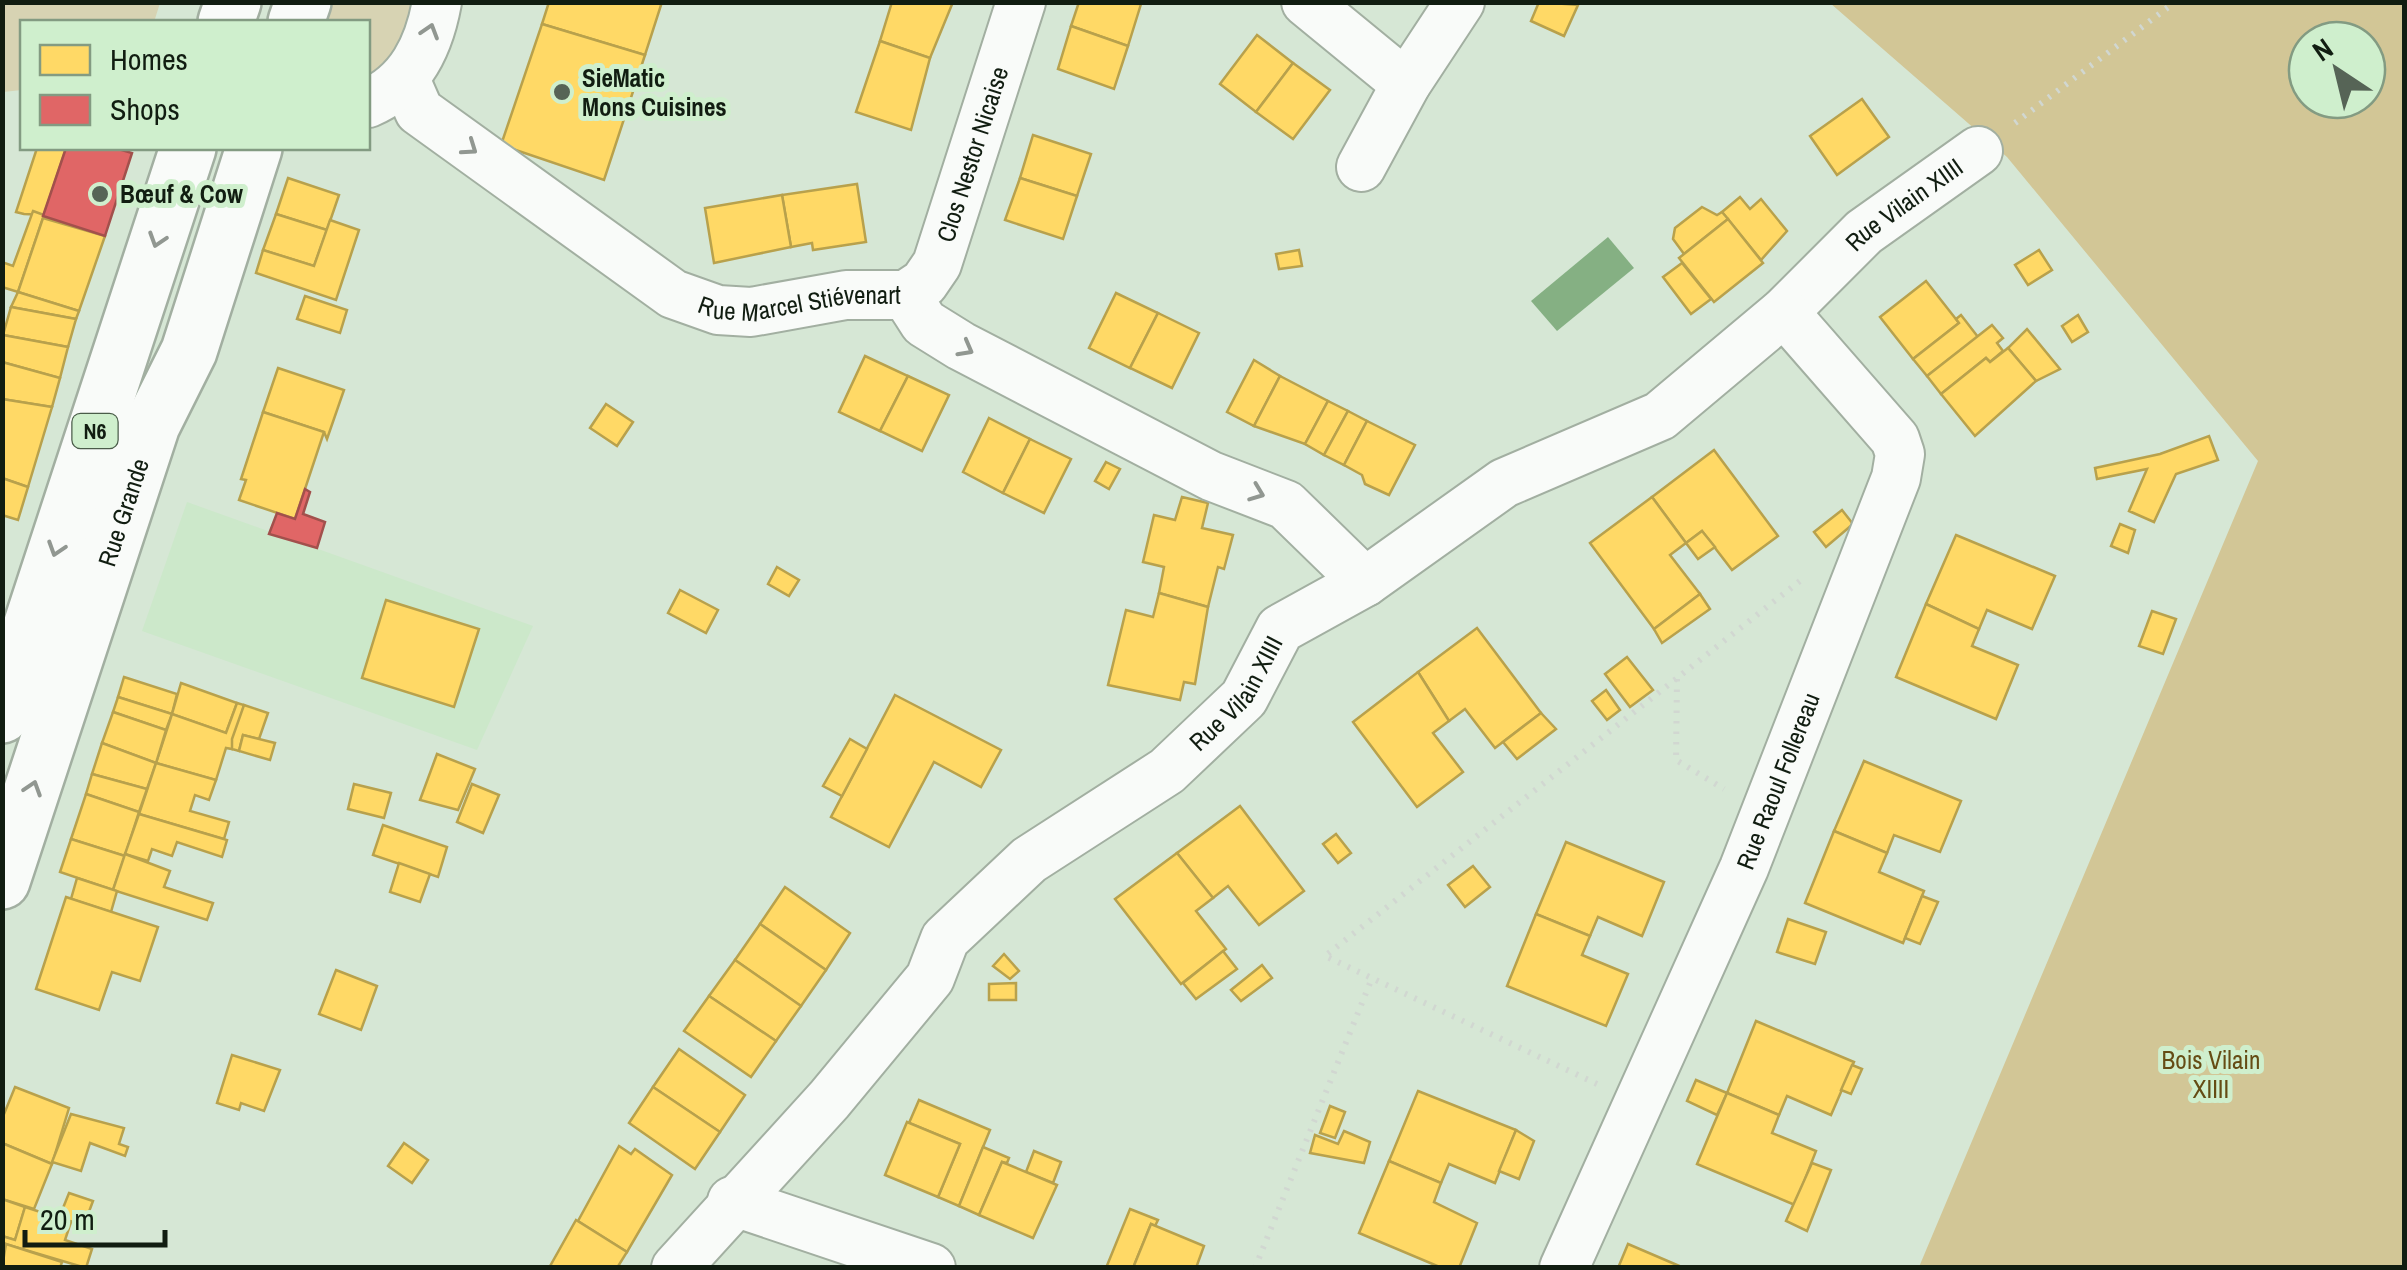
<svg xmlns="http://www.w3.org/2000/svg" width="2407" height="1270" viewBox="0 0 2407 1270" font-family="'Archivo Narrow',sans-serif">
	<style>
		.built { fill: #cce8ca }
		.green { fill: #d7d3b3 }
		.forest { fill: #d2c696; fill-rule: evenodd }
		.water { fill: #85b083 }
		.homes { fill: #ffd966; stroke: #b8a14c; stroke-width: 2.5 }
		.shops { fill: #e06666; stroke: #a2504c; stroke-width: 2.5 }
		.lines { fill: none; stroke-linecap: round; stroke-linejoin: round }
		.minor-casing { stroke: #a2afa1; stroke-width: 52 }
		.primary-casing { stroke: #a2afa1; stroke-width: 60 }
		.path { stroke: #d1d7d1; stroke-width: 6; stroke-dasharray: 2.5 8; stroke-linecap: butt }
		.minor { stroke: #f9fbf9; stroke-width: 48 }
		.primary { stroke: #f9fbf9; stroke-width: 55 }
		.oneway { stroke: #919791 }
		.poi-dot { fill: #566456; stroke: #cfefcd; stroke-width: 4 }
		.labels { text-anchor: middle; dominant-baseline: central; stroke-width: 10; stroke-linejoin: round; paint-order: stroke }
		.shield { fill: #cfefcd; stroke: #4a5c49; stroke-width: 2.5 }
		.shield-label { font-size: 22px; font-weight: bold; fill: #111d11 }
		.poi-label { font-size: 25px; font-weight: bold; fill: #111d11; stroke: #cfefcd; text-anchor: start }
		.street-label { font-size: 25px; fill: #111d11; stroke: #cfefcd }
		.park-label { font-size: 25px; fill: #654c14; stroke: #cfefcd }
	</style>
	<rect width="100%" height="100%" fill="#d6e7d5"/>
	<path class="built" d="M187,502L533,626L477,750L142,631Z"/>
	<g class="green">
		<path d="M3,2H160V3L154,22H22V90L3,92Z"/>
		<path d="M326,3H414C406,36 396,59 368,79V22H321Z"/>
	</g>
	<path class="forest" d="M1830,3H2404V1267H1919L2258,461L2007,157ZM2307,40H2367V100H2307Z"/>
	<path class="water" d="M1608,237L1634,268L1557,331L1531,301Z"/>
	<g class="homes">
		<path d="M549,2H662L645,55L542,24Z"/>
		<path d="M892,2H953L930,58L880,41Z"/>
		<path d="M1079,2L1141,4L1128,46L1071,26Z"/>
		<path d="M1539,2L1578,5L1564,36L1531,21Z"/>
		<path d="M542,24L645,55L604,180L501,145Z"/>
		<path d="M1071,26L1128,46L1114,89L1058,69Z"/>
		<path d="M1257,35L1293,63L1256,112L1220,84Z"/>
		<path d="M880,41L930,58L911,130L856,112Z"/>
		<path d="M1293,63L1330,90L1293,139L1256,112Z"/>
		<path d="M1862,99L1889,137L1837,175L1810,136Z"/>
		<path d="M1033,135L1091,154L1077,196L1020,178Z"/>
		<path d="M37,148H66L44,215L24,214L16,212Z"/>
		<path d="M288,178L339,195L327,230L276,214Z"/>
		<path d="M1020,178L1077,196L1063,239L1005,220Z"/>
		<path d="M857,184L866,242L813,250L812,243L791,247L782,195Z"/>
		<path d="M782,195L791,247L714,263L705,208Z"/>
		<path d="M1740,197L1750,209L1761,199L1787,231L1761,260L1722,212Z"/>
		<path d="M1702,207L1717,215L1722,212L1728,219L1684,254L1673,239L1675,228Z"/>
		<path d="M33,211L44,215L18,292L2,287V262L13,266Z"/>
		<path d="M276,214L327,230L314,266L263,250Z"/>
		<path d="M43,218L105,236L79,311L18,292Z"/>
		<path d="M1728,219L1763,263L1714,302L1679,258Z"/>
		<path d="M330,220L359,230L336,300L256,273L263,250L314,266Z"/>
		<path d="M1299,250L1302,266L1279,269L1276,254Z"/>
		<path d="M2039,250L2052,270L2028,285L2015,265Z"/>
		<path d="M1682,263L1711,299L1691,314L1663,277Z"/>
		<path d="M1926,281L1959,323L1913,359L1880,317Z"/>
		<path d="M18,292L79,311L76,319L11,307Z"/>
		<path d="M1116,293L1158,313L1130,368L1089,348Z"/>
		<path d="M305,296L347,310L340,333L297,319Z"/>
		<path d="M11,307L76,319L68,347L3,335Z"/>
		<path d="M1158,313L1199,333L1172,388L1130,368Z"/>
		<path d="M1961,315L1978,337L1927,376L1913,359L1959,323L1956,319Z"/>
		<path d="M2078,315L2088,332L2072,342L2062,326Z"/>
		<path d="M1992,325L2003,338L1997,343L2003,351L1990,362L1986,358L1941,394L1927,376Z"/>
		<path d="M2027,329L2060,369L2036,381L2008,348Z"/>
		<path d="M3,335L68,347L60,378L2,362Z"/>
		<path d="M2008,348L2036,381L1975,436L1941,394L1986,358L1990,362Z"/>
		<path d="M865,356L908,376L880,431L839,412Z"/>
		<path d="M1254,360L1280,376L1254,426L1227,412Z"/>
		<path d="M2,362L60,378L52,407L2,399Z"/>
		<path d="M278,368L344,390L327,439L324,432L263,412Z"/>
		<path d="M908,376L949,395L922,451L880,431Z"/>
		<path d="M1280,376L1328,401L1305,444L1254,426Z"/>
		<path d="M2,399L52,407L28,487L2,478Z"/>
		<path d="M1328,401L1348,411L1324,455L1305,444Z"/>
		<path d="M606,404L633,422L617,446L590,428Z"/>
		<path d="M1348,411L1367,421L1344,465L1324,455Z"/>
		<path d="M263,412L324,432L295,519L239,500L246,480L241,479Z"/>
		<path d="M989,418L1030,439L1003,493L963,472Z"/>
		<path d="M1367,421L1415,445L1389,495L1365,484L1362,475L1344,465Z"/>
		<path d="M2209,436L2218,460L2176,474L2154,522L2129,511L2147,469L2097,479L2095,468L2160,454Z"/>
		<path d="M1030,439L1071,459L1044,513L1003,493Z"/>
		<path d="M1714,450L1778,536L1732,570L1702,531L1686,543L1652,497Z"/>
		<path d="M1106,462L1120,469L1109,489L1095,481Z"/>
		<path d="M2,478L28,487L18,520L2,515Z"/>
		<path d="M1182,497L1208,503L1202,528L1233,535L1224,569L1218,567L1208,607L1159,593L1164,567L1143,562L1154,515L1175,520Z"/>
		<path d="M1652,497L1686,543L1670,555L1700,594L1654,629L1590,543Z"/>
		<path d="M1842,510L1853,524L1826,547L1814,532Z"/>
		<path d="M2120,524L2135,530L2128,553L2111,546Z"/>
		<path d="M1702,531L1715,547L1698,559L1686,543Z"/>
		<path d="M1956,535L2055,576L2032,629L1987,610L1979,629L1926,604Z"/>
		<path d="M777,567L799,580L789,596L768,584Z"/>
		<path d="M680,590L718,610L706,633L668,613Z"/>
		<path d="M1159,593L1208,607L1195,684L1184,682L1180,700L1108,685L1126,610L1153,617Z"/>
		<path d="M1700,594L1710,609L1662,643L1654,629Z"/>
		<path d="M386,600L479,629L454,707L362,678Z"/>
		<path d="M1926,604L1979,629L1972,646L2018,665L1996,719L1896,677Z"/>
		<path d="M2152,611L2176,619L2163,654L2139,646Z"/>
		<path d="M1477,628L1541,713L1495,748L1465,709L1449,721L1418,672Z"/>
		<path d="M1627,657L1653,690L1630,707L1605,674Z"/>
		<path d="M1418,672L1449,721L1433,733L1463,772L1417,807L1353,722Z"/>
		<path d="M124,677L177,694L172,714L118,697Z"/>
		<path d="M181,683L237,703L226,733L172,714Z"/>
		<path d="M1606,690L1620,710L1607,720L1592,701Z"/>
		<path d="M895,695L1001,750L981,787L934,762L889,847L831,817Z"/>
		<path d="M118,697L172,714L166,730L113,712Z"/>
		<path d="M237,703L244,705L232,749L226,748L216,780L156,763L172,714L226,733Z"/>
		<path d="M244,705L268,713L259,739L243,735L239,751L232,749V739Z"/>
		<path d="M113,712L166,730L156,763L102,743Z"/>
		<path d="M1541,713L1556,729L1517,759L1503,742Z"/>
		<path d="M243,735L275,743L270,760L239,751Z"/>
		<path d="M850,739L867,749L842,796L823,786Z"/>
		<path d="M102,743L156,763L147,789L92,774Z"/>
		<path d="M437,754L475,769L458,810L420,800Z"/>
		<path d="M1864,761L1961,801L1940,852L1894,835L1887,853L1834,831Z"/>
		<path d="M156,763L216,780L209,800L195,795L190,811L229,822L224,839L139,814Z"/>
		<path d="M92,774L147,789L139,812L86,794Z"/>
		<path d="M354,784L391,793L384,818L348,809Z"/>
		<path d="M472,784L499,795L483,833L457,822Z"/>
		<path d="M86,794L139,812L125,856L71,839Z"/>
		<path d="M1240,806L1304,891L1259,925L1228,886L1213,898L1177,853Z"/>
		<path d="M139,814L227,840L222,857L177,842L172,856L152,849L148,861L125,854Z"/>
		<path d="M383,825L447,847L438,877L373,855Z"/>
		<path d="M1834,831L1887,853L1879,872L1924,891L1903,943L1805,903Z"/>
		<path d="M1336,834L1351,853L1338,863L1323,844Z"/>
		<path d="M71,839L125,856L113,890L60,872Z"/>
		<path d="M1566,842L1664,882L1642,936L1598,917L1590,936L1536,914Z"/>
		<path d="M1177,853L1213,898L1196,911L1226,949L1181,984L1115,899Z"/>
		<path d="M125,854L170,871L164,887L213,903L207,920L113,890Z"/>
		<path d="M399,863L430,874L420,902L390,892Z"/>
		<path d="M1473,866L1490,887L1465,907L1448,885Z"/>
		<path d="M77,878L117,891L111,912L71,899Z"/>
		<path d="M785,887L850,933L826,970L760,924Z"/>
		<path d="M1922,896L1938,902L1920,944L1905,938Z"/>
		<path d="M66,897L158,927L140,981L112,972L99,1010L36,989Z"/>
		<path d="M1536,914L1590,936L1582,955L1628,974L1606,1026L1507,986Z"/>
		<path d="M1788,919L1826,932L1815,964L1777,952Z"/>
		<path d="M760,924L826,970L801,1006L735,960Z"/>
		<path d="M1223,951L1237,969L1196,999L1183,983Z"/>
		<path d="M1004,954L1019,971L1010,979L993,966Z"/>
		<path d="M735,960L801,1006L776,1041L709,996Z"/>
		<path d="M1262,965L1272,978L1241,1001L1231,990Z"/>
		<path d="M336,970L377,986L361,1030L319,1014Z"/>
		<path d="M1016,983V1000H989V984Z"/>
		<path d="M709,996L776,1041L751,1077L684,1031Z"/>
		<path d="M1756,1021L1854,1062L1831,1115L1787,1096L1779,1115L1727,1093Z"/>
		<path d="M679,1049L745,1095L720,1132L653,1087Z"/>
		<path d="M232,1055L280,1070L264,1111L241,1103L239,1110L217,1103Z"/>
		<path d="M1852,1065L1862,1069L1851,1094L1841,1090Z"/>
		<path d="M1696,1080L1727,1093L1717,1115L1687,1101Z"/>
		<path d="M15,1087L69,1108L52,1164L2,1143V1119Z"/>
		<path d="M653,1087L720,1132L695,1169L629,1123Z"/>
		<path d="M1418,1091L1516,1130L1495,1183L1449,1164L1441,1183L1389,1161Z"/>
		<path d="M1727,1093L1779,1115L1772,1133L1816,1151L1795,1205L1697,1164Z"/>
		<path d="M919,1100L990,1130L959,1206L938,1197L960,1144L909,1123Z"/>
		<path d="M1330,1106L1345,1112L1335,1138L1320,1133Z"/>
		<path d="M71,1114L124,1128L119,1144L128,1147L125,1156L90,1143L81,1171L52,1162Z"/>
		<path d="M907,1122L960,1144L938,1197L885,1175Z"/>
		<path d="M1516,1130L1534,1141L1519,1179L1499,1171Z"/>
		<path d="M1344,1131L1370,1142L1364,1163L1310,1153L1315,1135L1338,1144Z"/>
		<path d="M2,1143L52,1164L34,1209L2,1199Z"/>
		<path d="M404,1143L428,1160L412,1183L388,1166Z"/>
		<path d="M619,1146L631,1154L635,1149L672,1175L627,1252L578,1221Z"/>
		<path d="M983,1147L1009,1158L1007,1163L1002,1162L979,1215L959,1206Z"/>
		<path d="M1034,1151L1061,1162L1053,1183L1026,1172Z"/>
		<path d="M1389,1161L1441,1183L1434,1202L1477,1223L1459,1268H1442L1359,1233Z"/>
		<path d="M1002,1162L1057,1185L1033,1238L979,1215Z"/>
		<path d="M1812,1163L1831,1170L1807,1231L1786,1221Z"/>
		<path d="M69,1193L93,1201L84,1225L59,1218Z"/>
		<path d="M2,1199L25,1207L15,1240L2,1236Z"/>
		<path d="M25,1207L71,1222L65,1240L92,1249L86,1268L2,1243V1236L15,1240Z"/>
		<path d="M1130,1209L1158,1220L1155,1226L1151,1224L1133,1268H1106Z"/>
		<path d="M576,1220L627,1252L617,1268H549Z"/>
		<path d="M1151,1224L1204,1246L1196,1268H1133Z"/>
		<path d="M6,1244L62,1262L60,1268H2Z"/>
		<path d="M1628,1244L1684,1268H1618Z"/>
	</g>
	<g class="shops">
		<path d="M66,148H115L132,153L105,236L43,216Z"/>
		<path d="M305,489L310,492L303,514L325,522L317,548L269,534L277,513L295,519Z"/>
	</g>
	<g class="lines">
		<g class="minor-casing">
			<g id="minor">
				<path d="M1306,2L1406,84"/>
				<path id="s1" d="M405,79L419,111L673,294L718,310L751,312L846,295H906L924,323L961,346L1211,476L1286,505L1365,582"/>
				<path d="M368,103C411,85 429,46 437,2"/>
				<path d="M1361,167L1406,84L1460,2"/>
				<path id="s2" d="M906,295L924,283L937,264L1021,2"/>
				<path d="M732,1201L931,1268"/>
				<path id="s3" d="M676,1268L829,1100L930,978L945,939L1029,860L1167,771L1244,698L1280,629L1365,582L1504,483L1660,416L1784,312L1864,232L1978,151"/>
				<path id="s4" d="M1564,1268L1744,868L1896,478L1900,454L1895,439L1784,312"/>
			</g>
		</g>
		<g class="primary-casing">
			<g id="primary">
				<path d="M226,22L233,2"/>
				<path d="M296,22L303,2"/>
				<path d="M2,715L188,148"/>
				<path id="s5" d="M2,881L152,425L189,351L254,148"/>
			</g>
		</g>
		<g class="path">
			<path d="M2015,123L2175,2"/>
			<path d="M1677,679L1676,760L1724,789"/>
			<path d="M1597,1084L1325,956L1805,577"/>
			<path d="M1255,1268L1372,978"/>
		</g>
		<use href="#minor" class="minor"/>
		<use href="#primary" class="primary"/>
	</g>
	<defs><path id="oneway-chevron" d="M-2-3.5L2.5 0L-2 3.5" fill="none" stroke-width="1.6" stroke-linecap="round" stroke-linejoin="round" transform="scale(2.5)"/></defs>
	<g class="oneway">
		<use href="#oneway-chevron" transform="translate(430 31) rotate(-73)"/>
		<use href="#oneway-chevron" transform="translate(470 148) rotate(35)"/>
		<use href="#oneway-chevron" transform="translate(157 240) rotate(108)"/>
		<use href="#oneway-chevron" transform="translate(966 349) rotate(29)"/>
		<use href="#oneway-chevron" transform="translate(1257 493) rotate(21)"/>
		<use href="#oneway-chevron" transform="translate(56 549) rotate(108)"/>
		<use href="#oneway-chevron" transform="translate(33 788) rotate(-72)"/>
	</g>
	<g class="poi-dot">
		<circle cx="562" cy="92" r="10"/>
		<circle cx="100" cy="194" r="10"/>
	</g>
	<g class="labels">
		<rect class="shield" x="72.5" y="414" width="45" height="34" rx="8"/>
		<g class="shield-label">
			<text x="95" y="431">N6</text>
		</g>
		<g class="poi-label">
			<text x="582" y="78">SieMatic<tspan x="582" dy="29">Mons Cuisines</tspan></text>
			<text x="120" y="194">Bœuf &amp; Cow</text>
		</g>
		<g class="street-label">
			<text stroke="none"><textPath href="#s2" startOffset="160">Clos Nestor Nicaise</textPath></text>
			<text stroke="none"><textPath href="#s3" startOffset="1652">Rue Vilain XIIII</textPath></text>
			<text stroke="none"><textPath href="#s1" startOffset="478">Rue Marcel Stiévenart</textPath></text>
			<text stroke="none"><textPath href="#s5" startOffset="388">Rue Grande</textPath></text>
			<text stroke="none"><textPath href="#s3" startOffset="812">Rue Vilain XIIII</textPath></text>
			<text stroke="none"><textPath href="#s4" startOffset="532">Rue Raoul Follereau</textPath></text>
		</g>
		<g class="park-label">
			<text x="2211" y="1060">Bois Vilain<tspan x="2211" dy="29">XIIII</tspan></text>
		</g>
	</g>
	<rect width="2407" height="1270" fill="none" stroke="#111d11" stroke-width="10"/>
	<rect x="20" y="20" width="350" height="130" fill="#cfefcd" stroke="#839b82" stroke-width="2.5"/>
	<rect x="40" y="45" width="50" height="30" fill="#ffd966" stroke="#839b82" stroke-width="2.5"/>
	<text x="110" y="70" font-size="30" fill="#111d11">Homes</text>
	<rect x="40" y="95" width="50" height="30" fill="#e06666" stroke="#839b82" stroke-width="2.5"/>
	<text x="110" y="120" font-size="30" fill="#111d11">Shops</text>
	<g transform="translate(2337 70) rotate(325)"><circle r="48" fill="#cfefcd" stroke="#839b82" stroke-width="2.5"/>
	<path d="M0-8L18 38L0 25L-18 38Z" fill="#566456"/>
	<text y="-15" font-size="28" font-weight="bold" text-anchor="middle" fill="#111d11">N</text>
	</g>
	<path d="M25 1230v15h140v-15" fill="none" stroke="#111d11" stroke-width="5"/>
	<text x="40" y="1230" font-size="30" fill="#111d11" stroke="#cfefcd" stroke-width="8" paint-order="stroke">20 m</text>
</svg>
